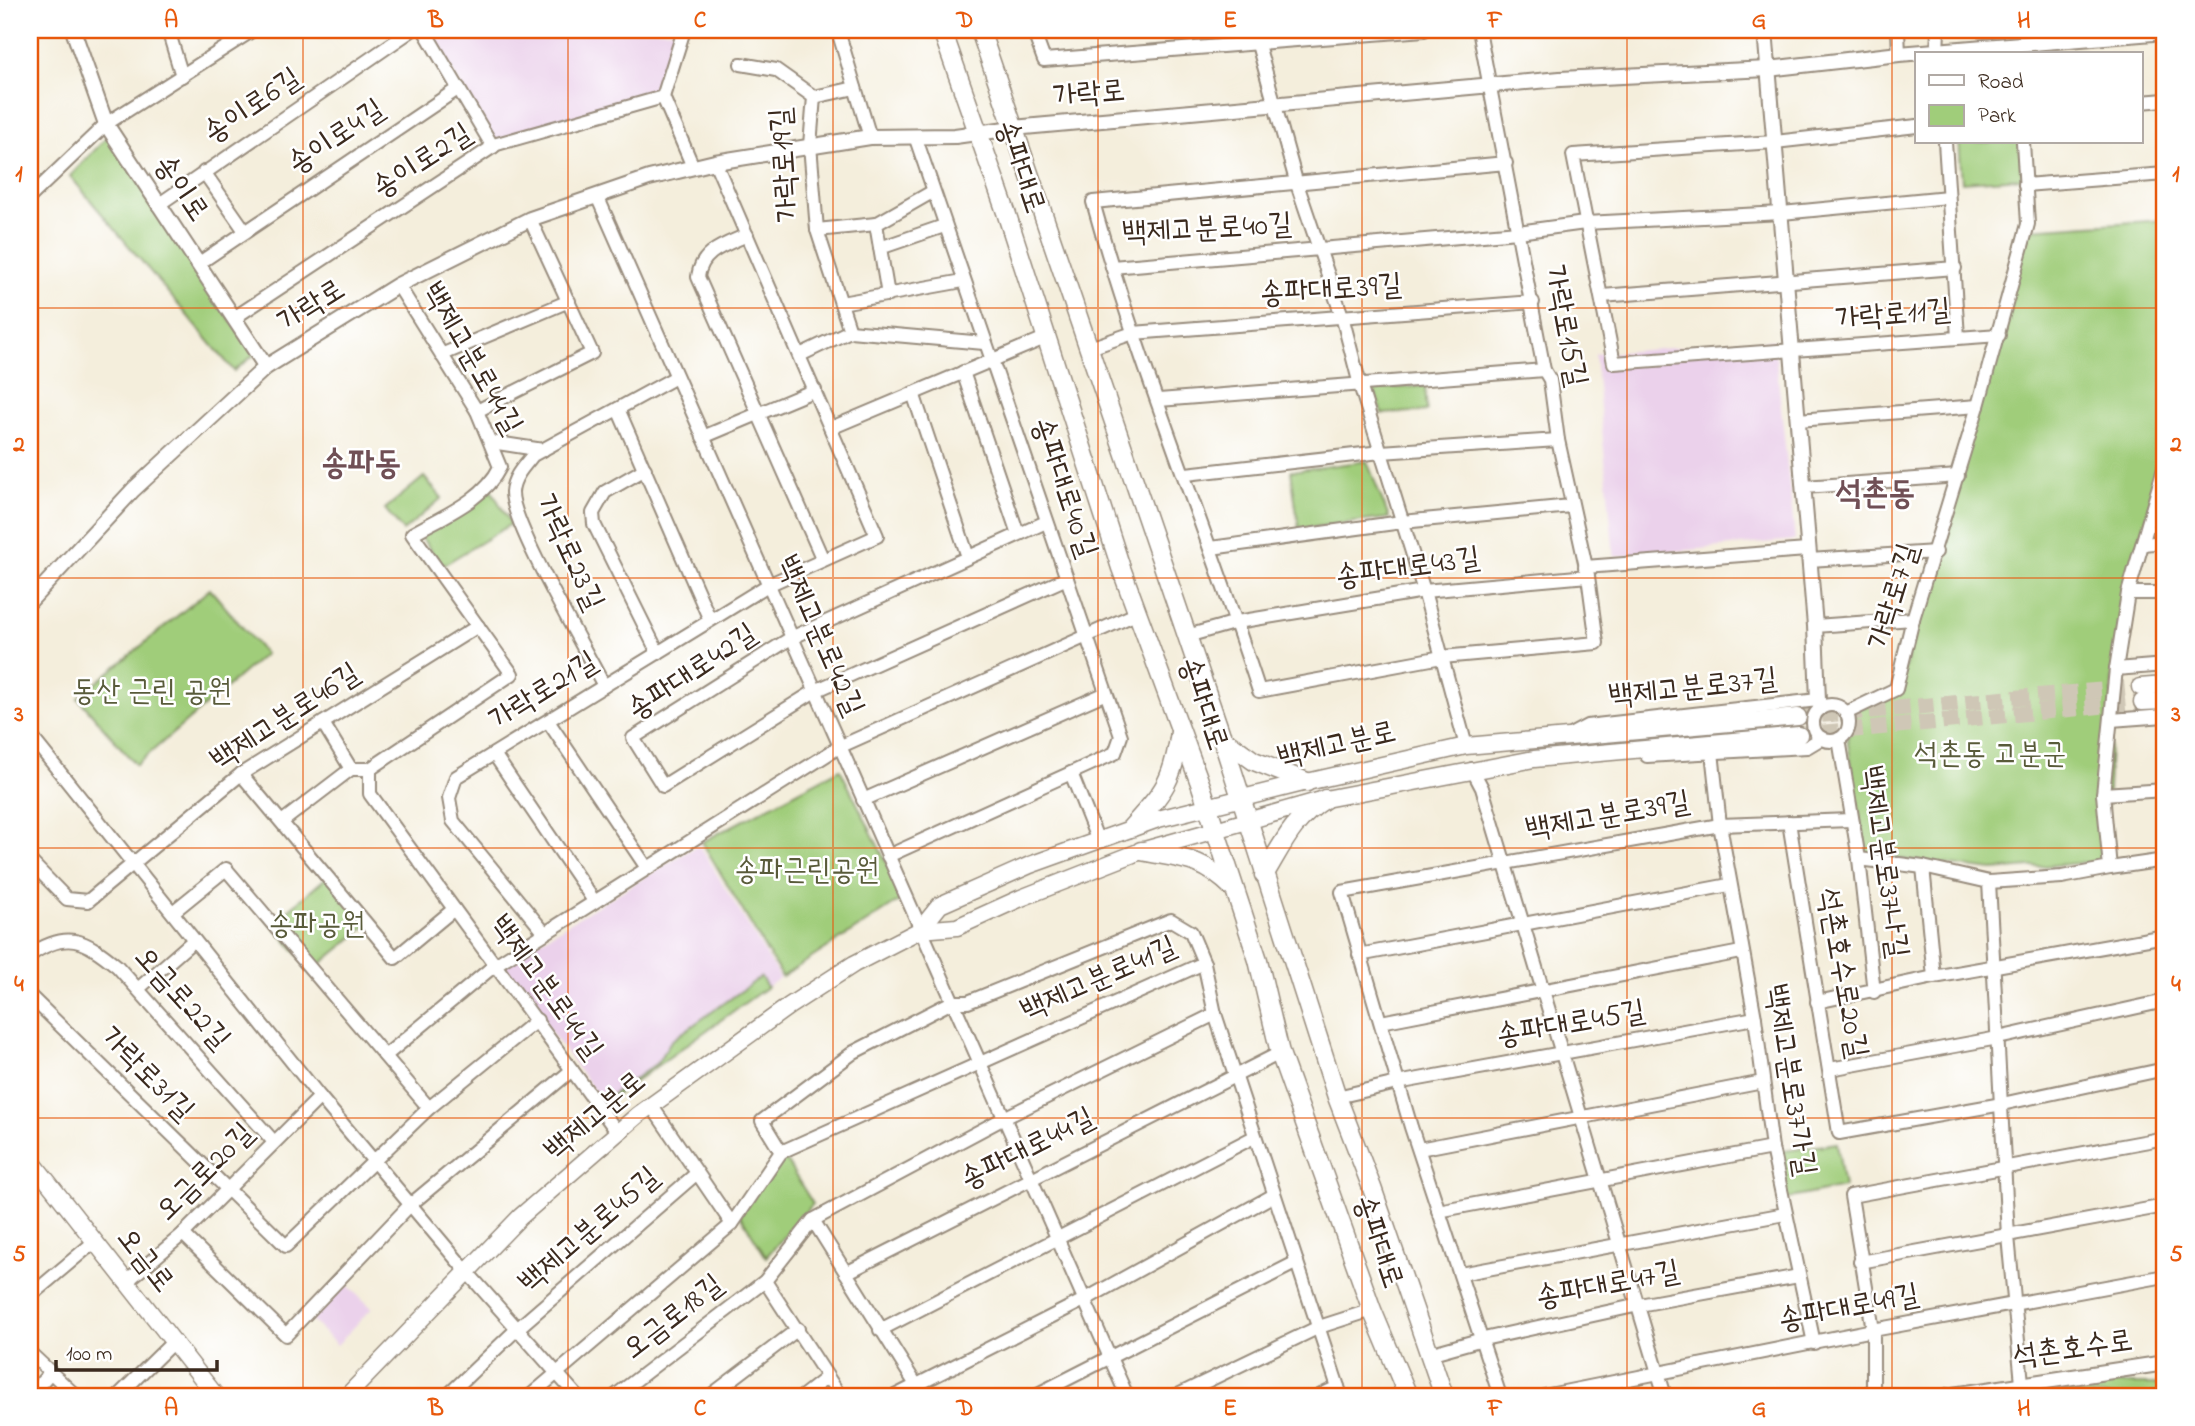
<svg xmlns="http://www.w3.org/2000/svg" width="2195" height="1426" viewBox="0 0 2195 1426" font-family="'Indie Flower','Poor Story',sans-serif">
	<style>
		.built { fill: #ebd1eb }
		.green { fill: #a0cd7a; stroke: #6e7c4c; stroke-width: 2 }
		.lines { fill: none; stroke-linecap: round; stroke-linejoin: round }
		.secondary-tunnel { stroke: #cfc7b6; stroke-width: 16; stroke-dasharray: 16 8; stroke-linecap: butt }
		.minor-casing { stroke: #988c7d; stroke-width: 16 }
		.tertiary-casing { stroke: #988c7d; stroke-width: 18 }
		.secondary-casing { stroke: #988c7d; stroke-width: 19 }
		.primary-casing { stroke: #988c7d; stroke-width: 21 }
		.minor { stroke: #fff; stroke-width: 12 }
		.tertiary { stroke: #fff; stroke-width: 14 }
		.secondary { stroke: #fff; stroke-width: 16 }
		.primary { stroke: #fff; stroke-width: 18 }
		.grid { fill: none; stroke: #e8590c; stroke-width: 2; stroke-opacity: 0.55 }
		.labels { text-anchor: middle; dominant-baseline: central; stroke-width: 5; stroke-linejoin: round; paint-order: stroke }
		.street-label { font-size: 30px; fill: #3b2a1e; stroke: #fff }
		.park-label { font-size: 30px; fill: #595b3a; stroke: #fff }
		.quarter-label { font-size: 33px; font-weight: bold; fill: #704f55; stroke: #fff }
		.neatline { fill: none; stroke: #e8590c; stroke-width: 2.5 }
		.grid-label { font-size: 23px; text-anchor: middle; font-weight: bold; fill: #e8590c }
	</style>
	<rect width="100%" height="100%" fill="#fff"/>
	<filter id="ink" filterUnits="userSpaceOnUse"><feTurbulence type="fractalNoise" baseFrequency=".0143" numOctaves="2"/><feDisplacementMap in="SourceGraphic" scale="14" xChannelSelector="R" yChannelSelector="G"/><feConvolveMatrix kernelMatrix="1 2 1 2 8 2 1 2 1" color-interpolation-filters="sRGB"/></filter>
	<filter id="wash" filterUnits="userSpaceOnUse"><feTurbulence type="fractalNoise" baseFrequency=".00686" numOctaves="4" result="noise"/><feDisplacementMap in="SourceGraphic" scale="28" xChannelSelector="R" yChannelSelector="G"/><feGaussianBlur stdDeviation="1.57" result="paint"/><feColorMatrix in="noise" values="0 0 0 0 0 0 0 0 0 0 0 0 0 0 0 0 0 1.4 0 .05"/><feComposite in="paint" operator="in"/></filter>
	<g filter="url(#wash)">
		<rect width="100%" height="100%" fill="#f4eedc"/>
		<g class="built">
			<path d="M428,30H680L660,94L495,141Z"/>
			<path d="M1774,340L1795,540L1614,557L1595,354Z"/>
			<path d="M699,845L780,978L604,1104L501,964Z"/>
			<path d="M343,1281L372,1308L337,1345L309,1318Z"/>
		</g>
		<g class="green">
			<path d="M108,136L254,355L234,371L70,176Z"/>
			<path d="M1959,142H2020L2022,178L1962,182Z"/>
			<path d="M2165,220V455L2125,592L2113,666L2105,861L1993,870L1866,855L1847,738L1856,723L1854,711L1898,692L2028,229Z"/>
			<path d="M1425,386L1427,411L1382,414L1374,389Z"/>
			<path d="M1367,461L1389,518L1299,529L1291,471Z"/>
			<path d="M424,477L442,498L403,531L385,509Z"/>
			<path d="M491,489L511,524L442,566L419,534Z"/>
			<path d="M210,589L265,654L136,765L78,698Z"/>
			<path d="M840,769L904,898L782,977L702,842Z"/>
			<path d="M328,876L368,925L312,971L272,924Z"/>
			<path d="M761,977L767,987L604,1104L602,1102L657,1063L671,1041Z"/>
			<path d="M1837,1143L1844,1187L1785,1199L1778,1152Z"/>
			<path d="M782,1154L813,1204L766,1257L740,1215Z"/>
			<path d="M2108,1384H2165V1396H2043Z"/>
		</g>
	</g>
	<g filter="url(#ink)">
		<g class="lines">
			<g class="secondary-tunnel">
				<path d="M1798,717L2140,687"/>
				<path d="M1799,735L2142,702"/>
			</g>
			<g class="minor-casing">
				<g id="minor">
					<path d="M168,30L182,76"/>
					<path d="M424,30L493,147"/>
					<path d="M830,30L838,31L870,137"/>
					<path d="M1033,30L1044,60L1424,30"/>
					<path d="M1254,30L1296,181L1342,316L1360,385L1424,591L1466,746"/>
					<path d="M1479,30L1544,370L1550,380L1558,440L1588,576L1597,643L1442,657L1259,691C1206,527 1139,368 1093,202L1506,163"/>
					<path d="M1898,30L1899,54"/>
					<path d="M1937,54L1938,30"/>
					<path d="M741,64L776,70L814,97L810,145L817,230L850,331"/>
					<path d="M663,97L693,167"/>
					<path d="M663,97L684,30"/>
					<path d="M814,97L855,88"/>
					<path d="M2141,102L2165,100"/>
					<path d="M1917,126L1775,142L1573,155L1614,363L1999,335"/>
					<path d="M1945,142L1958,337"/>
					<path d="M204,172L245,231"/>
					<path d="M2025,185L2165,174"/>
					<path d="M597,196L1127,1396"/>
					<path d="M30,197L106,124L253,30"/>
					<path d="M158,205L412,30"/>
					<path d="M876,224L888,295"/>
					<path d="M817,230L876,224L932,192"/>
					<path d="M747,235C725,245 701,251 698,277L823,560"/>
					<path d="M880,248L944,226"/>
					<path d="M198,264L459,88"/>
					<path d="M1112,267L1518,232L1585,223L1782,213L1948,197"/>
					<path d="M1602,296L1955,268"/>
					<path d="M841,303L963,281"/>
					<path d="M234,318L497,144L663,97"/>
					<path d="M1087,349L1133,333L1533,302"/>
					<path d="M441,355L569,301"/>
					<path d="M800,355L850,331L984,343"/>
					<path d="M963,372L1018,534"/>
					<path d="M913,393L968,557"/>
					<path d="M1159,400L1544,370"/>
					<path d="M618,409L710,620"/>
					<path d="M477,411L592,353L530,219"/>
					<path d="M1798,420L1978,406"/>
					<path d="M831,428L1045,338"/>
					<path d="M703,437L815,390"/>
					<path d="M491,442L543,450"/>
					<path d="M645,469L605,492L593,513L594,524L658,653"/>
					<path d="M1186,474L1381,452L1558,440"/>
					<path d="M1804,487L1958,476"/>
					<path d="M1046,522L791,638L633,738L663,786L815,691L1067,578"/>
					<path d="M2143,544L2165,542"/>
					<path d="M1211,548L1402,522L1571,506"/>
					<path d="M1809,560L1936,552"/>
					<path d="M1585,567L1807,550"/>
					<path d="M2128,593H2165"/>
					<path d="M1815,626L1913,619"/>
					<path d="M1187,636L1237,622L1424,591L1588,576"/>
					<path d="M2116,669L2165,665"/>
					<path d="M604,686C586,650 511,524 512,492C513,477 524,466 533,455L676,377"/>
					<circle cx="1831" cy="723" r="18"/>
					<path d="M1846,713L1896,689L1913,619L1978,406L2028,224L2023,142"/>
					<path d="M2111,720L2165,716"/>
					<path d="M548,721L647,868"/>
					<path d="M323,723L351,769"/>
					<path d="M1572,734L1587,726L1818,700L1820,709"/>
					<path d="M30,735L320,1097L467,1272L577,1396"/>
					<path d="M1839,739L1859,859L1874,992"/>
					<path d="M1712,752L1720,825L1755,1018L1772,1148L1814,1343"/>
					<path d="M494,754L594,901"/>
					<path d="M1647,756L1807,747L1822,738"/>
					<path d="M370,769V794L618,1133"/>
					<path d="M1472,769L1482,788L1665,1396"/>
					<path d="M1071,773L1098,841"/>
					<path d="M241,774L395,958L454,909"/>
					<path d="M2103,794L2165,790"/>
					<path d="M863,800L1104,694"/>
					<path d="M283,821L351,769H370L512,674L412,534C443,516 484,500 500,467L477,411L398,285"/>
					<path d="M1789,822L1839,1133L2002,1104L2165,1069"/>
					<path d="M888,856L1115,753L1121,736L915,136"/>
					<path d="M1859,859L1923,867L1989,882L2062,877L2110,868L2103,794L2116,669L2128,593L2165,465"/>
					<path d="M30,861L67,899L88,901L241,774L478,626"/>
					<path d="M1923,867L1934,977"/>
					<path d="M2110,868L2165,860"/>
					<path d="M1989,882L2008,1236L2022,1383"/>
					<path d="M173,912L226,869L429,1108"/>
					<path d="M544,932L453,821L449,798L456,777L768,585L877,536L715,162"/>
					<path d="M30,955C67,930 84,939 117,966L274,1142"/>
					<path d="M1359,955L1729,885"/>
					<path d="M138,989L194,940"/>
					<path d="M30,996L286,1246L429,1108L537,1020"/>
					<path d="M1817,1002L1934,977L2165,936"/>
					<path d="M1381,1022L1741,952"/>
					<path d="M385,1056L495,965L839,747L1138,613"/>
					<path d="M1830,1069L1998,1038L2165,1001"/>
					<path d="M1337,1097L1397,1083L1755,1018"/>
					<path d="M651,1105L732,1224"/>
					<path d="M1419,1149L1763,1082"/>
					<path d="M781,1152L762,1121L854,1052L952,1002H968L1171,920L1191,932L1204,963L1215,1014L1341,1396"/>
					<path d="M781,1152L1204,963"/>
					<path d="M1438,1211L1772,1148"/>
					<path d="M813,1220L923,1396"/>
					<path d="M183,1234L286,1335L410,1205L572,1070"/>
					<path d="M1860,1262L2165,1206"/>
					<path d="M846,1273L1280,1053"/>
					<path d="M1460,1274L1785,1214"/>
					<path d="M765,1281L840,1396"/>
					<path d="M125,1283L183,1234L320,1097"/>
					<path d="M30,1296L94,1242"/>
					<path d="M880,1330L1254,1137"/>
					<path d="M30,1353L76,1396"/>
					<path d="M1429,1354L1479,1340L1639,1305L1799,1276"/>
					<path d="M30,1395L50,1373"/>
					<path d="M118,1396L172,1343"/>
					<path d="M447,1396L517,1329L697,1173"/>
					<path d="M530,1396L732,1224L781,1152"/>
					<path d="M615,1396L765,1281L813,1220L1006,1117L1215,1014"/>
					<path d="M710,1396L798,1329"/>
					<path d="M803,1396L826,1378"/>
					<path d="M895,1396L1086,1299L1274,1195"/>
					<path d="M1034,1396L1297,1262"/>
					<path d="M1176,1396L1319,1327L1372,1310"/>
					<path d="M1319,1396L1338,1387"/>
					<path d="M1500,1396L1411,1127L1342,892L1720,825L1851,820"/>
					<path d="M1544,1396L1873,1330L2165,1276"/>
					<path d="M1873,1396V1330L1851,1196L2165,1138"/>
				</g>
			</g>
			<g class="tertiary-casing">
				<g id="tertiary">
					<path d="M73,30L106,124L266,367"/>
					<path d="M1765,30L1815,626L1818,700"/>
					<path d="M30,601L133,490L266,367L398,285L530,219L649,178L715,162L870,137L955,136L1013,128L1560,79L1768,69L1899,54L2165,32"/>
					<path d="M1947,1396L2165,1363"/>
				</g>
			</g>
			<g class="secondary-casing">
				<g id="secondary">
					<path d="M2140,687L2165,685"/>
					<path d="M2142,702L2165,701"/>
					<path d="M920,930L940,905L1030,865L1158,819L1307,782L1466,746L1798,717"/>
					<path d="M30,1159L216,1396"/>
					<path d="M347,1396L520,1217L638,1115L789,1006L854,964L920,930L957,927L1021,898L1141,851L1325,799L1534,759L1799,735"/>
				</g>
			</g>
			<g class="primary-casing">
				<g id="primary">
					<path d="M942,30L1006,212L1121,568L1201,786L1258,960L1280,1053L1372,1310L1408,1396"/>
					<path d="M980,30L1220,732L1337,1097L1372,1188L1444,1396"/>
					<path d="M1222,738L1254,761L1307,782"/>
					<path d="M1131,828C1164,791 1173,782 1180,732"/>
					<path d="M1141,851C1183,859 1201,857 1233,888"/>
					<path d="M1264,875C1283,844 1292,820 1325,799"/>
				</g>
			</g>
			<use href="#minor" class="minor"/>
			<use href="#tertiary" class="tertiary"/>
			<use href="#secondary" class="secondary"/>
			<use href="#primary" class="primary"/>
		</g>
	</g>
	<path class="grid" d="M303,30V1396M568,30V1396M833,30V1396M1098,30V1396M1362,30V1396M1627,30V1396M1892,30V1396M30,308H2165M30,578H2165M30,848H2165M30,1118H2165"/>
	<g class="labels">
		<g class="street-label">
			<text transform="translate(1089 95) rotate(-5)">가락로</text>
			<text transform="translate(253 107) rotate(-34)">송이로6길</text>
			<text transform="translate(337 138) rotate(-34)">송이로4길</text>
			<text transform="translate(423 162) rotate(-33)">송이로2길</text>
			<text transform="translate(786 165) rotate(-94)">가락로19길</text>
			<text transform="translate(1019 167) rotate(71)">송파대로</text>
			<text transform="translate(180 189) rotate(56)">송이로</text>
			<text transform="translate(1207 230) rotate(-3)">백제고분로40길</text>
			<text transform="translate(1331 291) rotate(-4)">송파대로39길</text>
			<text transform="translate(312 307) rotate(-32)">가락로</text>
			<text transform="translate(1893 316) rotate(-5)">가락로11길</text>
			<text transform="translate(1564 326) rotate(79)">가락로15길</text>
			<text transform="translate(471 359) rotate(60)">백제고분로44길</text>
			<text transform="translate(1063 488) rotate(71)">송파대로40길</text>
			<text transform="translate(568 553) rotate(65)">가락로23길</text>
			<text transform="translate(1408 569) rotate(-8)">송파대로43길</text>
			<text transform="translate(1895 597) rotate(-73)">가락로7길</text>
			<text transform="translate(819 636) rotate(66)">백제고분로42길</text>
			<text transform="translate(693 673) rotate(-34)">송파대로42길</text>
			<text transform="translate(1693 689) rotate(-6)">백제고분로37길</text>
			<text transform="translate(544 692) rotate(-32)">가락로21길</text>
			<text transform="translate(1202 704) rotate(71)">송파대로</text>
			<text transform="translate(286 718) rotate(-33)">백제고분로46길</text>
			<text transform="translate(1337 746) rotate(-13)">백제고분로</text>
			<text transform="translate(1608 817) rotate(-10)">백제고분로39길</text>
			<text transform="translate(1883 862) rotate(82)">백제고분로37나길</text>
			<text transform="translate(1841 973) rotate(80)">석촌호수로20길</text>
			<text transform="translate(1099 980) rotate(-24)">백제고분로41길</text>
			<text transform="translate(545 988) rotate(54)">백제고분로44길</text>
			<text transform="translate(181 999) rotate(48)">오금로22길</text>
			<text transform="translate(1571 1025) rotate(-10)">송파대로45길</text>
			<text transform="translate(146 1075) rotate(45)">가락로31길</text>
			<text transform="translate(1789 1080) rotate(81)">백제고분로37가길</text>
			<text transform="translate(596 1117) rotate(-40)">백제고분로</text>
			<text transform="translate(1028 1150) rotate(-27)">송파대로44길</text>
			<text transform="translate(206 1173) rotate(-45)">오금로20길</text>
			<text transform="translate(590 1231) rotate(-41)">백제고분로45길</text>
			<text transform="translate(1377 1242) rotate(71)">송파대로</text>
			<text transform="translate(144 1261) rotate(52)">오금로</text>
			<text transform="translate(1608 1286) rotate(-11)">송파대로47길</text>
			<text transform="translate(1849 1309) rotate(-11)">송파대로49길</text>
			<text transform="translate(674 1318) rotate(-38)">오금로18길</text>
			<text transform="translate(2073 1350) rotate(-8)">석촌호수로</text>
		</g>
		<g class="park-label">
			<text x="152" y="693">동산 근린 공원</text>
			<text x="1990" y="756">석촌동 고분군</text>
			<text x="807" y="872">송파근린공원</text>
			<text x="317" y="926">송파공원</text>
		</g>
		<g class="quarter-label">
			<text x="361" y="465">송파동</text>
			<text x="1875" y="495">석촌동</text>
		</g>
	</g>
	<rect width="2195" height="1426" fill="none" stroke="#fff" stroke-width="77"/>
	<rect x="1915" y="52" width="228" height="91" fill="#ffffff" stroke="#b1aaa5" stroke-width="2"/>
	<rect x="1929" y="75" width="35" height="10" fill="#ffffff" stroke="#b1aaa5" stroke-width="2"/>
	<text x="1978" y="88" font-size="21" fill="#3b2a1e">Road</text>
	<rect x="1929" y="105" width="35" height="21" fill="#a0cd7a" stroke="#b1aaa5" stroke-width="2"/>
	<text x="1978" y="122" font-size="21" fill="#3b2a1e">Park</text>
	<path d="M56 1360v10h161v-10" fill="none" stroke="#3b2a1e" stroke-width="3.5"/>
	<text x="66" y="1360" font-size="21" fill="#3b2a1e" stroke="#ffffff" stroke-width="5" paint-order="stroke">100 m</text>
	<rect x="38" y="38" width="2118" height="1350" class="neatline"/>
	<g class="grid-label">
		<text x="171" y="27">A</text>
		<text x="436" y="27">B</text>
		<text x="700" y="27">C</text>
		<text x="965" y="27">D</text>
		<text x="1230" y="27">E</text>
		<text x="1495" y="27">F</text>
		<text x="1759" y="27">G</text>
		<text x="2024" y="27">H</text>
		<text x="19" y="181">1</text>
		<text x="2176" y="181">1</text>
		<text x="19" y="451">2</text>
		<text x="2176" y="451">2</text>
		<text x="19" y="721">3</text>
		<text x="2176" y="721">3</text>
		<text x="19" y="991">4</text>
		<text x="2176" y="991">4</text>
		<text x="19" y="1261">5</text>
		<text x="2176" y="1261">5</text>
		<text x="171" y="1415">A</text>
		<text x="436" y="1415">B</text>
		<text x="700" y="1415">C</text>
		<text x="965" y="1415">D</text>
		<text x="1230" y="1415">E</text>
		<text x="1495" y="1415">F</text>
		<text x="1759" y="1415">G</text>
		<text x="2024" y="1415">H</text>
	</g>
</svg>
